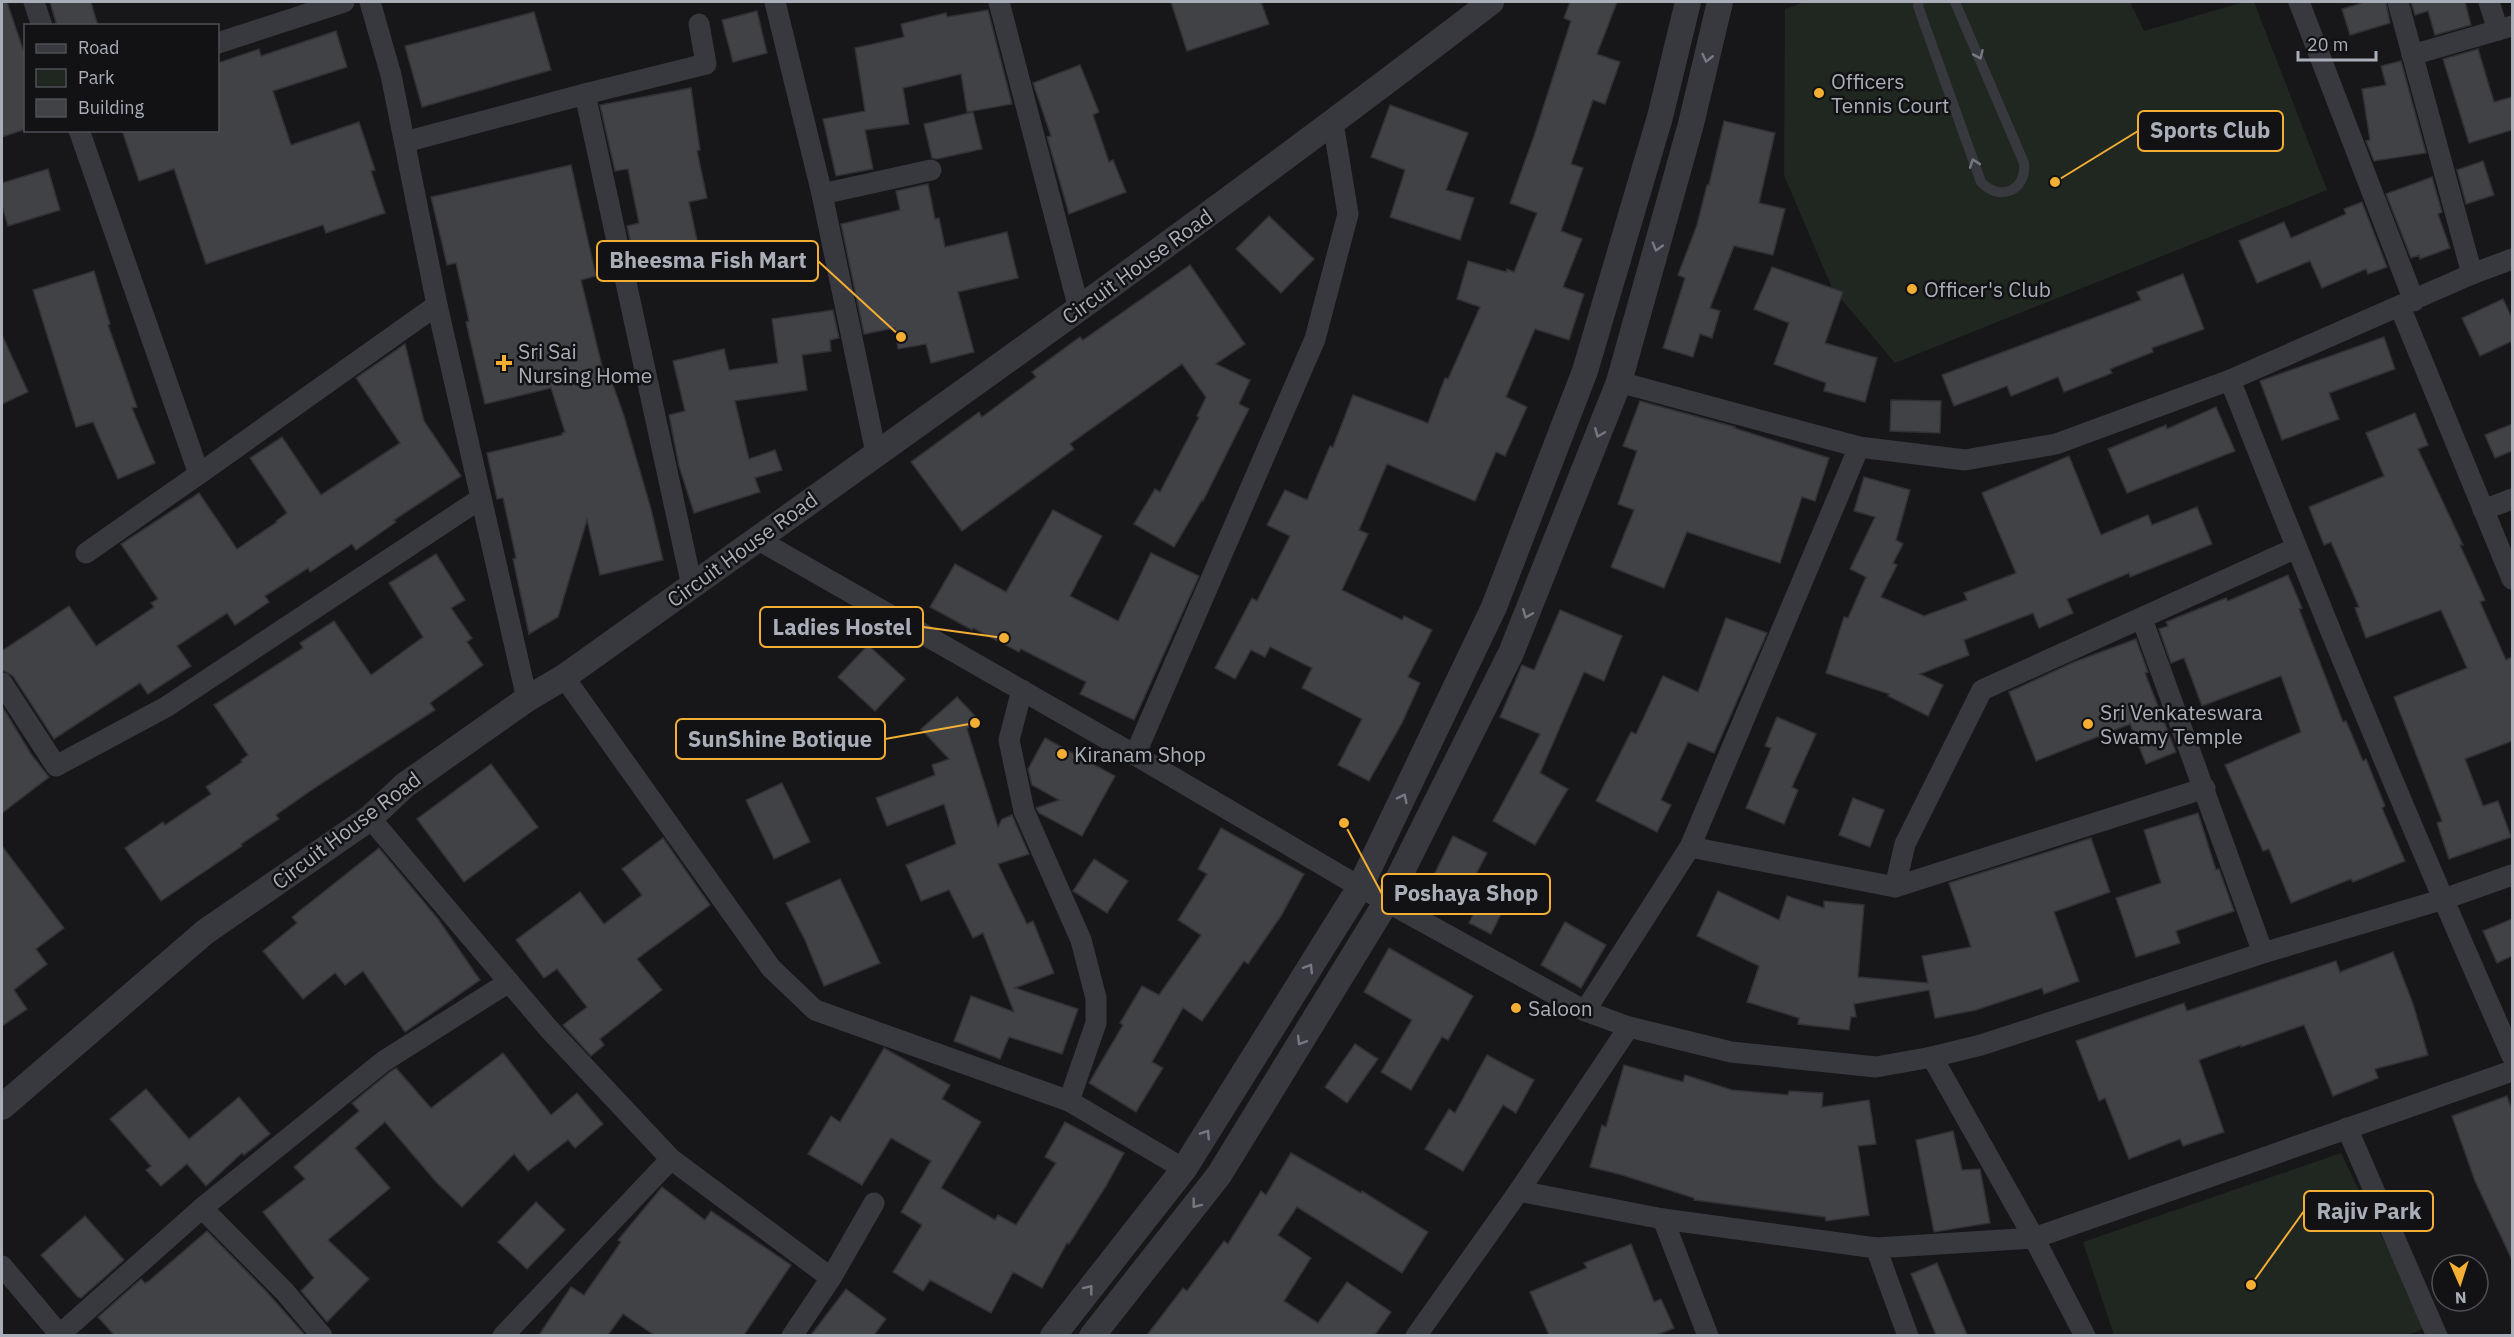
<svg xmlns="http://www.w3.org/2000/svg" width="2514" height="1337" viewBox="0 0 2514 1337" font-family="'IBM Plex Sans',sans-serif">
	<style>
		.green { fill: #1f2720 }
		.building { fill: #414246; stroke: #313135; stroke-width: 1.5 }
		.lines { fill: none; stroke-linecap: round; stroke-linejoin: round }
		.service { stroke: #38393e; stroke-width: 10 }
		.minor { stroke: #38393e; stroke-width: 21 }
		.tertiary { stroke: #38393e; stroke-width: 26 }
		.oneway { stroke: #767982 }
		.poi-dot { fill: #f4ae34; stroke: #121214; stroke-width: 2 }
		.labels { text-anchor: middle; dominant-baseline: central; stroke-width: 5; stroke-linejoin: round; paint-order: stroke }
		.poi-label { font-size: 21px; fill: #a9aeb9; stroke: #121214; text-anchor: start }
		.street-label { font-size: 21px; fill: #a9aeb9; stroke: #121214 }
		.leader { fill: none; stroke: #f4ae34; stroke-width: 2 }
		.callout-dot { fill: #f4ae34; stroke: #121214; stroke-width: 2 }
		.callout { fill: #121214; stroke: #f4ae34; stroke-width: 2 }
		.callout-label { font-size: 22px; text-anchor: middle; font-weight: bold; fill: #a9aeb9 }
	</style>
	<rect width="100%" height="100%" fill="#171719"/>
	<g class="green">
		<path d="M1805,2H2130L2144,31L2244,2H2254L2327,190L1895,363L1832,288L1784,175L1785,9Z"/>
		<path d="M2341,1153L2426,1328L2405,1336L2114,1335L2083,1242Z"/>
	</g>
	<g class="building">
		<path d="M2,2H7L26,58V129L2,137Z"/>
		<path d="M50,2H91L98,26H57Z"/>
		<path d="M1171,2H1261L1269,24L1187,51Z"/>
		<path d="M1570,2H1617L1597,54L1620,62L1605,104L1593,100L1571,164L1583,168L1561,231L1582,239L1563,287L1584,294L1569,340L1535,329L1506,397L1527,407L1505,456L1496,452L1475,501L1387,464L1359,530L1368,534L1342,590L1402,620L1404,616L1432,630L1408,677L1420,683L1402,723L1369,781L1338,765L1362,719L1302,688L1312,668L1270,647L1265,657L1251,650L1235,679L1215,668L1252,598L1257,601L1290,536L1267,525L1285,490L1307,500L1330,446L1333,447L1353,395L1428,423L1445,378L1448,379L1480,307L1457,299L1468,261L1506,272L1507,269L1514,272L1537,213L1510,203L1534,136L1571,21L1564,18Z"/>
		<path d="M2365,2H2386L2390,23L2350,35L2342,9Z"/>
		<path d="M2411,2H2465L2471,25L2435,35L2428,11L2415,15Z"/>
		<path d="M988,10L1012,104L967,112L961,74L903,88L909,124L865,130L873,169L836,176L823,119L865,111L855,48L904,37L901,24L946,13L947,17Z"/>
		<path d="M757,11L767,53L733,62L722,20Z"/>
		<path d="M534,12L551,70L422,107L405,46Z"/>
		<path d="M336,31L347,67L273,91L291,145L359,122L375,170L371,171L385,213L326,233L323,225L206,264L174,169L139,181L122,130H218V63L259,49L261,56Z"/>
		<path d="M2478,49L2494,102L2512,97V130L2469,143L2443,59Z"/>
		<path d="M2401,61L2426,153L2374,161L2366,141L2370,140L2362,89L2386,85L2381,66Z"/>
		<path d="M1080,65L1099,112L1093,115L1109,162L1113,160L1126,192L1069,214L1047,137L1051,136L1033,83Z"/>
		<path d="M691,88L700,150L697,151L707,198L689,202L700,254L636,267L627,226L639,223L628,169L615,171L600,105Z"/>
		<path d="M1390,105L1468,133L1446,190L1474,198L1460,240L1390,217L1405,170L1371,157Z"/>
		<path d="M973,112L982,149L937,159L932,158L924,124Z"/>
		<path d="M1724,121L1775,133L1759,203L1785,209L1773,255L1734,246L1710,308L1720,311L1712,338L1700,334L1693,357L1663,348L1685,278L1678,275L1697,225L1707,185H1709Z"/>
		<path d="M2483,161L2494,195L2466,204L2457,170Z"/>
		<path d="M571,165L596,276L581,280L603,370L607,368L624,416L651,509L663,560L600,575L587,520L558,617L529,634L513,559L516,558L503,498L497,499L487,453L562,435V433L565,432L551,388L485,404L466,322L469,321L456,263L447,265L431,197Z"/>
		<path d="M48,169L60,210L8,226L2,206V183Z"/>
		<path d="M2432,177L2442,212L2438,214L2450,248L2420,259L2419,255L2411,258L2386,194Z"/>
		<path d="M928,184L935,219L939,218L945,247L1007,232L1018,278L958,292L974,352L931,363L926,344L898,349L895,328L864,334L841,224L900,210L896,191Z"/>
		<path d="M2362,202L2387,267L2368,274L2366,269L2322,288L2310,261L2257,283L2239,241L2284,222L2291,238L2346,214L2344,209Z"/>
		<path d="M1269,216L1314,259L1281,293L1236,249Z"/>
		<path d="M1190,265L1245,344L1216,364L1250,380L1239,404L1249,409L1203,501L1202,500L1174,547L1134,524L1155,489L1160,492L1199,417L1197,416L1206,397L1182,364L1070,444L1074,449L962,531L911,462L979,412L982,417L1036,377L1032,372L1080,337L1083,340Z"/>
		<path d="M1772,267L1843,292L1825,343L1877,358L1865,402L1824,391L1826,383L1774,364L1789,323L1754,309Z"/>
		<path d="M94,271L110,324L108,325L137,407L132,408L155,463L118,479L93,422L76,427L33,290Z"/>
		<path d="M2183,274L2204,329L2152,348L2153,352L2110,369L2112,373L2064,392L2058,377L2011,396L2007,386L1954,406L1942,375L2141,300L2137,292Z"/>
		<path d="M2503,299L2512,318V341L2480,356L2462,318Z"/>
		<path d="M833,310L839,338L830,340L831,351L802,355L807,390L735,401L749,459L775,450L782,470L755,478L760,492L694,513L679,466L669,415L685,411L673,361L724,349L729,370L778,363L772,319Z"/>
		<path d="M2,335L28,392L2,404Z"/>
		<path d="M2384,337L2395,369L2329,393L2339,419L2282,440L2260,381Z"/>
		<path d="M405,344L424,421L461,476L394,520L396,522L356,550L352,544L310,572L308,568L265,596L269,602L235,625L227,613L177,646L191,666L148,694L140,683L54,739L13,676L2,670V651L69,606L96,646L154,607L151,603L158,599L121,544L199,493L237,549L277,522L276,521L287,513L250,458L282,437L321,495L400,443L356,378Z"/>
		<path d="M1891,400L1941,401L1940,433L1890,431Z"/>
		<path d="M1640,401L1735,427L1734,428L1829,458L1815,501L1802,497L1780,563L1687,532L1664,588L1611,567L1634,510L1618,504L1637,451L1623,446Z"/>
		<path d="M2216,407L2235,451L2127,493L2108,449L2166,425L2167,429Z"/>
		<path d="M2415,413L2428,445L2418,449L2463,545H2460L2485,600L2480,602L2506,660L2512,657V741L2465,759L2483,806L2498,801L2511,837L2449,859L2437,823L2442,821L2394,697L2467,668L2441,610L2366,638L2355,608L2359,607L2331,542L2324,545L2309,507L2384,476L2366,433Z"/>
		<path d="M2512,424V451L2495,458L2485,435Z"/>
		<path d="M2069,456L2101,535L2148,515L2152,525L2197,507L2212,544L2130,577L2129,573L2067,599L2073,613L2039,628L2033,613L1964,640L1969,655L1920,674L1943,685L1928,716L1888,696L1889,694L1826,673L1844,617L1848,618L1866,577L1850,569L1875,517L1854,511L1864,477L1910,490L1896,540L1903,544L1893,563L1897,565L1881,597L1924,616L1967,600L1964,593L2016,573L1982,493Z"/>
		<path d="M1053,510L1102,536L1070,596L1118,621L1151,553L1199,576L1134,720L1080,694L1086,682L1021,649L1019,652L973,628L972,630L930,607L955,564L1006,592Z"/>
		<path d="M436,554L465,600L451,608L472,638L467,642L483,665L430,703L435,710L316,787L276,815L279,819L241,844L242,846L161,901L125,848L163,822L165,825L211,794L206,787L242,762L241,760L248,755L214,705L303,648L300,643L334,621L371,675L423,637L389,583Z"/>
		<path d="M2288,575L2302,608L2299,609L2343,722L2346,721L2363,761L2366,759L2385,806L2382,808L2405,861L2353,882L2351,879L2291,903L2269,849L2263,851L2225,765L2301,732L2281,676L2202,706L2184,658L2171,663L2159,629L2168,626L2166,622L2226,598L2228,601Z"/>
		<path d="M1560,610L1622,636L1604,681L1584,672L1540,773L1568,789L1535,845L1493,821L1540,734L1500,717L1522,665L1534,670Z"/>
		<path d="M1726,618L1767,633L1714,753L1688,742L1661,800L1671,805L1657,832L1596,801L1631,732L1636,734L1663,676L1698,692Z"/>
		<path d="M2136,639L2148,672L2145,673L2176,752L2146,764L2130,724L2036,761L2009,692L2074,662Z"/>
		<path d="M868,645L905,679L875,711L838,677Z"/>
		<path d="M957,697L978,719L967,729L998,827L1002,819L1012,815L1029,854L998,864L1027,924L1033,921L1054,973L1015,988L1078,1009L1062,1054L1009,1037L1000,1059L954,1041L971,996L1014,1012L983,933L973,938L949,890L921,901L906,865L956,844L944,804L887,826L876,798L935,775L932,765L949,759L921,729Z"/>
		<path d="M2,706L31,754L49,777L2,813Z"/>
		<path d="M1777,717L1816,734L1792,787L1798,790L1784,824L1746,808L1771,748L1765,746Z"/>
		<path d="M1045,738L1115,776L1082,836L1039,813L1036,808L1059,800L1032,785L1028,769Z"/>
		<path d="M491,764L538,827L464,882L417,819Z"/>
		<path d="M782,783L810,842L774,859L746,800Z"/>
		<path d="M1853,798L1884,810L1870,847L1839,835Z"/>
		<path d="M2198,813L2216,870L2219,869L2234,911L2176,931L2180,943L2136,957L2116,898L2161,883L2144,830Z"/>
		<path d="M1221,828L1304,874L1281,916L1248,964L1244,961L1202,1021L1183,1008L1152,1062L1163,1068L1136,1112L1089,1083L1123,1025L1120,1023L1142,986L1159,995L1201,935L1178,920L1207,874L1198,869Z"/>
		<path d="M1453,836L1487,853L1474,878L1510,896L1491,934L1469,923L1477,907L1430,883Z"/>
		<path d="M663,838L710,905L637,959L662,990L600,1039L604,1045L591,1056L563,1025L587,1007L557,969L544,978L516,940L580,892L604,924L642,895L622,869Z"/>
		<path d="M2091,838L2110,892L2054,912L2079,981L2044,994L2042,988L1976,1010L1935,1018L1929,990L1854,1004L1856,1017H1851L1849,1030L1798,1024L1799,1018L1747,1002L1759,966L1697,936L1718,891L1779,920L1787,896L1824,908V901L1864,905L1858,977L1928,983L1922,956L1971,947L1949,883Z"/>
		<path d="M2,846L64,928L36,949L47,964L14,990L27,1009L2,1026Z"/>
		<path d="M379,848L438,919L480,980L405,1032L363,971L345,985L335,973L303,999L263,951L297,923L292,917Z"/>
		<path d="M1094,859L1128,881L1107,913L1073,891Z"/>
		<path d="M840,879L880,963L824,986L805,940L786,903Z"/>
		<path d="M2512,919V956L2497,963L2483,931Z"/>
		<path d="M1565,922L1606,945L1581,988L1541,965Z"/>
		<path d="M1389,948L1473,996L1448,1040L1442,1037L1411,1090L1381,1072L1412,1020L1364,992Z"/>
		<path d="M2393,952L2413,1004L2428,1055L2375,1069L2378,1078L2333,1096L2304,1025L2241,1047V1045L2199,1060L2224,1132L2183,1146L2180,1139L2129,1159L2105,1098L2099,1101L2076,1041L2184,1003L2187,1011L2336,961L2340,972Z"/>
		<path d="M1355,1044L1378,1059L1347,1103L1325,1087Z"/>
		<path d="M884,1048L950,1085L942,1099L981,1122L941,1188L995,1220L998,1215L1016,1225L1056,1163L1045,1157L1065,1122L1124,1153L1106,1186L1069,1244L1067,1243L1042,1288L1013,1272L991,1313L930,1280L923,1291L893,1272L922,1225L901,1212L931,1161L891,1138L862,1185L808,1154L831,1116L840,1122Z"/>
		<path d="M503,1053L551,1115L577,1093L603,1124L575,1148L568,1140L528,1171L514,1154L462,1207L437,1183L385,1122L355,1148L390,1188L328,1240L369,1279L327,1322L301,1291L314,1278L263,1212L305,1179L294,1167L359,1111L352,1103L391,1071L396,1068L431,1108Z"/>
		<path d="M1487,1055L1534,1080L1516,1113L1503,1105L1463,1171L1425,1149L1449,1109L1455,1113Z"/>
		<path d="M1624,1065L1683,1082L1685,1075L1732,1090L1788,1095L1789,1091L1823,1093L1822,1107L1869,1100L1876,1144L1858,1146L1869,1215L1826,1221L1825,1217L1694,1200V1198L1622,1175L1590,1167L1602,1125L1606,1127Z"/>
		<path d="M146,1089L189,1139L239,1097L270,1134L244,1155L242,1153L206,1186L187,1164L161,1186L146,1170L151,1166L110,1119Z"/>
		<path d="M2507,1096L2512,1110V1260L2475,1181L2452,1116Z"/>
		<path d="M1953,1131L1962,1170L1980,1169L1990,1223L1934,1232L1916,1140Z"/>
		<path d="M1291,1153L1361,1193L1362,1191L1428,1232L1402,1273L1297,1207L1278,1235L1311,1258L1284,1301L1318,1323L1347,1282L1391,1312L1375,1335H1147L1183,1288L1187,1291L1224,1241L1228,1244L1261,1191L1266,1195Z"/>
		<path d="M662,1187L705,1220L711,1211L791,1265L744,1335H654L623,1314L608,1335H539L571,1287L584,1295L621,1242L618,1240Z"/>
		<path d="M536,1202L565,1230L527,1269L498,1242Z"/>
		<path d="M85,1216L124,1260L81,1298L78,1297L41,1255Z"/>
		<path d="M207,1231L266,1291L305,1335H114L98,1317L141,1279L145,1283L149,1281Z"/>
		<path d="M1631,1244L1654,1302L1661,1299L1674,1328L1657,1335H1549L1530,1292L1587,1268L1584,1263Z"/>
		<path d="M1937,1263L1967,1335H1936L1911,1274Z"/>
		<path d="M846,1289L886,1319L874,1335H811Z"/>
	</g>
	<g class="lines">
		<path class="service" d="M1919,2L1918,6L1981,182C1999,202 2027,191 2024,163L1955,2"/>
		<g class="minor">
			<path d="M34,2L42,26"/>
			<path d="M370,2L391,75L437,305L527,699"/>
			<path d="M775,2L822,194L876,453"/>
			<path d="M999,2L1079,309"/>
			<path d="M2299,2L2414,301"/>
			<path d="M2398,2L2472,274"/>
			<path d="M2489,2L2498,30"/>
			<path d="M218,43L344,2"/>
			<path d="M2412,55L2512,26"/>
			<path d="M585,94L706,64L699,24"/>
			<path d="M79,130L199,474L437,305"/>
			<path d="M405,142L585,94L692,586"/>
			<path d="M822,194L931,170"/>
			<path d="M2400,307L2512,579"/>
			<path d="M2230,380C2319,607 2413,833 2512,1056"/>
			<path d="M1619,382L1859,447L1965,460L2056,444L2230,380L2472,274L2512,259"/>
			<path d="M2483,510L2512,499"/>
			<path d="M757,539L1135,755L1360,887L1585,1011L1629,1027L1731,1052L1876,1067L1932,1057L1981,1045L2263,953L2444,899L2512,875"/>
			<path d="M86,553L199,474"/>
			<path d="M2142,619L2263,953"/>
			<path d="M564,677L771,968L815,1010L1069,1101L1184,1169"/>
			<path d="M2,683L56,766L166,707L480,499"/>
			<path d="M1022,690L1009,740L1024,811L1081,940L1096,998V1023L1069,1101"/>
			<path d="M1135,755L1315,339L1348,214L1333,123"/>
			<path d="M370,818L548,1028L671,1159L831,1278L792,1336"/>
			<path d="M1690,847L1895,887L2205,788"/>
			<path d="M1895,887L1905,844L1982,690L2296,548"/>
			<path d="M1585,1011L1690,847L1859,447"/>
			<path d="M1932,1057L2034,1238L2085,1336"/>
			<path d="M2347,1128L2437,1336"/>
			<path d="M1519,1191L1663,1219L1876,1248L2034,1238L2512,1071"/>
			<path d="M202,1208L285,1292L322,1336"/>
			<path d="M1663,1219L1708,1336"/>
			<path d="M1876,1248L1908,1336"/>
			<path d="M2,1266L61,1336"/>
			<path d="M831,1278L874,1203"/>
			<path d="M58,1336L202,1208L384,1061L509,982"/>
			<path d="M503,1336L671,1159"/>
			<path d="M1416,1336L1519,1191L1629,1027"/>
		</g>
		<g class="tertiary">
			<path d="M2,1107L205,932L370,818L405,785L527,699L564,677C875,455 1188,235 1491,2"/>
			<path d="M1053,1336L1184,1169L1360,887L1494,607L1585,371L1660,117L1688,2"/>
			<path d="M1092,1336L1219,1175L1387,901L1511,653L1619,382L1691,124L1720,2"/>
		</g>
	</g>
	<defs><path id="oneway-chevron" d="M-2-3.5L2.5 0L-2 3.5" fill="none" stroke-width="1.6" stroke-linecap="round" stroke-linejoin="round" transform="scale(1.5)"/></defs>
	<g class="oneway">
		<use href="#oneway-chevron" transform="translate(1979 55) rotate(66)"/>
		<use href="#oneway-chevron" transform="translate(1707 58) rotate(103)"/>
		<use href="#oneway-chevron" transform="translate(1974 163) rotate(-109)"/>
		<use href="#oneway-chevron" transform="translate(1657 247) rotate(106)"/>
		<use href="#oneway-chevron" transform="translate(1599 433) rotate(112)"/>
		<use href="#oneway-chevron" transform="translate(1527 614) rotate(112)"/>
		<use href="#oneway-chevron" transform="translate(1403 798) rotate(-64)"/>
		<use href="#oneway-chevron" transform="translate(1309 968) rotate(-58)"/>
		<use href="#oneway-chevron" transform="translate(1301 1041) rotate(122)"/>
		<use href="#oneway-chevron" transform="translate(1206 1134) rotate(-57)"/>
		<use href="#oneway-chevron" transform="translate(1196 1204) rotate(128)"/>
		<use href="#oneway-chevron" transform="translate(1089 1289) rotate(-52)"/>
	</g>
	<g class="poi-dot">
		<circle cx="1819" cy="93" r="6"/>
		<circle cx="1912" cy="289" r="6"/>
		<path d="M501 354h6v6h6v6h-6v6h-6v-6h-6v-6h6z"/>
		<circle cx="2088" cy="724" r="6"/>
		<circle cx="1062" cy="754" r="6"/>
		<circle cx="1516" cy="1008" r="6"/>
	</g>
	<g class="labels">
		<g class="poi-label">
			<text x="1831" y="81">Officers<tspan x="1831" dy="24">Tennis Court</tspan></text>
			<text x="1924" y="289">Officer's Club</text>
			<text x="518" y="351">Sri Sai<tspan x="518" dy="24">Nursing Home</tspan></text>
			<text x="2100" y="712">Sri Venkateswara<tspan x="2100" dy="24">Swamy Temple</tspan></text>
			<text x="1074" y="754">Kiranam Shop</text>
			<text x="1528" y="1008">Saloon</text>
		</g>
		<g class="street-label">
			<text transform="translate(1137 266) rotate(-36)">Circuit House Road</text>
			<text transform="translate(742 549) rotate(-36)">Circuit House Road</text>
			<text transform="translate(346 830) rotate(-37)">Circuit House Road</text>
		</g>
	</g>
	<path class="leader" d="M2055 182L2138 131M901 337L818 261M1004 638L923 627M975 723L885 739M1344 823L1382 894M2251 1285L2304 1211"/>
	<g class="callout-dot">
		<circle cx="2055" cy="182" r="6"/>
		<circle cx="901" cy="337" r="6"/>
		<circle cx="1004" cy="638" r="6"/>
		<circle cx="975" cy="723" r="6"/>
		<circle cx="1344" cy="823" r="6"/>
		<circle cx="2251" cy="1285" r="6"/>
	</g>
	<g class="callout">
		<rect x="2138" y="111" width="145" height="40" rx="6"/>
		<rect x="597" y="241" width="221" height="40" rx="6"/>
		<rect x="760" y="607" width="163" height="40" rx="6"/>
		<rect x="676" y="719" width="209" height="40" rx="6"/>
		<rect x="1382" y="874" width="168" height="40" rx="6"/>
		<rect x="2304" y="1191" width="129" height="40" rx="6"/>
	</g>
	<g class="callout-label">
		<text x="2210" y="138">Sports Club</text>
		<text x="708" y="268">Bheesma Fish Mart</text>
		<text x="842" y="635">Ladies Hostel</text>
		<text x="780" y="747">SunShine Botique</text>
		<text x="1466" y="901">Poshaya Shop</text>
		<text x="2369" y="1219">Rajiv Park</text>
	</g>
	<rect width="2514" height="1337" fill="none" stroke="#a9aeb9" stroke-width="6"/>
	<rect x="24" y="24" width="195" height="108" fill="#121214" stroke="#4e5056" stroke-width="1.5"/>
	<rect x="36" y="44" width="30" height="9" fill="#38393e" stroke="#4e5056" stroke-width="1.5"/>
	<text x="78" y="54" font-size="18" fill="#a9aeb9">Road</text>
	<rect x="36" y="69" width="30" height="18" fill="#1f2720" stroke="#4e5056" stroke-width="1.5"/>
	<text x="78" y="84" font-size="18" fill="#a9aeb9">Park</text>
	<rect x="36" y="99" width="30" height="18" fill="#414246" stroke="#4e5056" stroke-width="1.5"/>
	<text x="78" y="114" font-size="18" fill="#a9aeb9">Building</text>
	<g transform="translate(2460 1283) rotate(177)"><circle r="28" fill="#121214" stroke="#4e5056" stroke-width="1.5"/>
	<path d="M0-4.5L10 22L0 15L-10 22Z" fill="#f4ae34"/>
	<text y="-9" font-size="16" font-weight="bold" text-anchor="middle" fill="#a9aeb9">N</text>
	</g>
	<path d="M2298 51v9h78v-9" fill="none" stroke="#a9aeb9" stroke-width="3"/>
	<text x="2307" y="51" font-size="18" fill="#a9aeb9" stroke="#121214" stroke-width="4.5" paint-order="stroke">20 m</text>
</svg>
